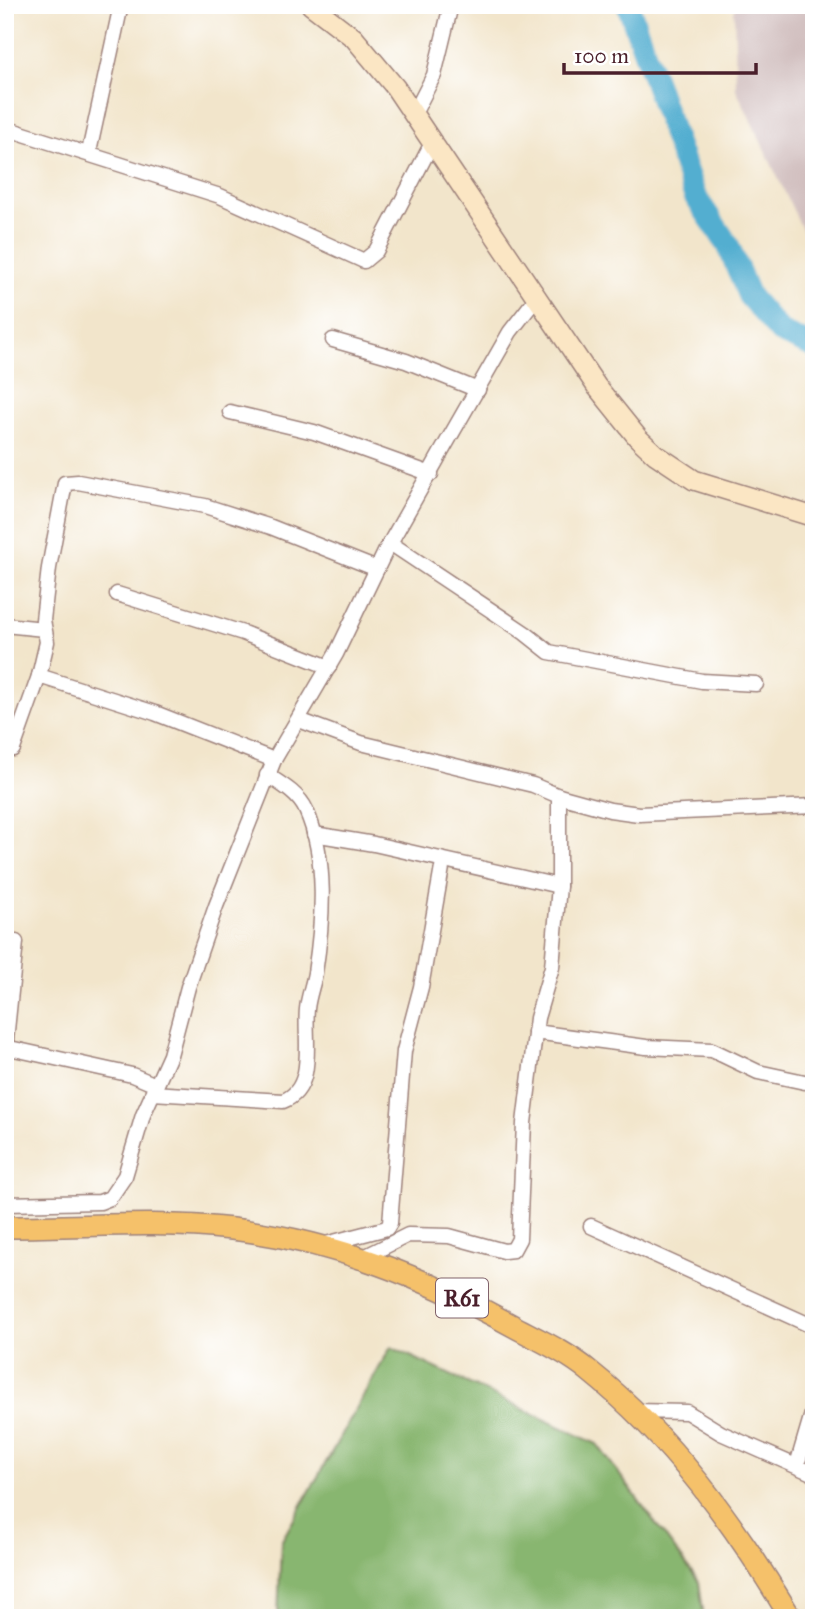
<svg xmlns="http://www.w3.org/2000/svg" width="819" height="1623" viewBox="0 0 819 1623" font-family="'IM FELL Great Primer',serif">
	<style>
		.industrial { fill: #d1bfbf }
		.forest { fill: #88b66f; stroke: #696a4d; stroke-width: 2 }
		.lines { fill: none; stroke-linecap: round; stroke-linejoin: round }
		.river { stroke: #52aed0; stroke-width: 23 }
		.street-casing { stroke: #9e827b; stroke-width: 17 }
		.secondary-casing { stroke: #9e827b; stroke-width: 22 }
		.primary-casing { stroke: #9e827b; stroke-width: 24 }
		.street { stroke: #fff; stroke-width: 14 }
		.secondary { stroke: #fbe6c4; stroke-width: 19 }
		.primary { stroke: #f5c16b; stroke-width: 21 }
		.labels { text-anchor: middle; dominant-baseline: central; stroke-width: 5; stroke-linejoin: round; paint-order: stroke }
		.shield { fill: #fff; stroke: #80626b; stroke-width: 2 }
		.shield-label { font-size: 23px; font-weight: bold; fill: #4a1f2b }
	</style>
	<rect width="100%" height="100%" fill="#fff"/>
	<filter id="ink" filterUnits="userSpaceOnUse"><feTurbulence type="fractalNoise" baseFrequency=".0143" numOctaves="2"/><feDisplacementMap in="SourceGraphic" scale="14" xChannelSelector="R" yChannelSelector="G"/><feConvolveMatrix kernelMatrix="1 2 1 2 8 2 1 2 1" color-interpolation-filters="sRGB"/></filter>
	<filter id="wash" filterUnits="userSpaceOnUse"><feTurbulence type="fractalNoise" baseFrequency=".00686" numOctaves="4" result="noise"/><feDisplacementMap in="SourceGraphic" scale="28" xChannelSelector="R" yChannelSelector="G"/><feGaussianBlur stdDeviation="1.57" result="paint"/><feColorMatrix in="noise" values="0 0 0 0 0 0 0 0 0 0 0 0 0 0 0 0 0 1.4 0 .05"/><feComposite in="paint" operator="in"/></filter>
	<g filter="url(#wash)">
		<rect width="100%" height="100%" fill="#f2e5cb"/>
		<path class="industrial" d="M734,5H814V238L803,231L736,89Z"/>
		<path class="forest" d="M391,1347L597,1444L699,1582L704,1618H278L281,1542Z"/>
		<g class="lines">
			<path class="river" d="M628,5L695,196L728,245L749,296L780,332L814,347"/>
		</g>
	</g>
	<g filter="url(#ink)">
		<g class="lines">
			<g class="street-casing">
				<g id="street">
					<path d="M413,116L434,75L451,5"/>
					<path d="M5,128L220,196L364,261L376,251L431,145"/>
					<path d="M89,152L121,5"/>
					<path d="M333,340L406,361L478,390"/>
					<path d="M230,412L314,432L431,474"/>
					<path d="M390,543L525,633L549,652L702,681L756,684"/>
					<path d="M117,594L243,633L329,667"/>
					<path d="M5,625L44,629"/>
					<path d="M39,676L155,713L274,760"/>
					<path d="M299,720L361,743L533,785L559,796V886L552,967L537,1018L524,1123L519,1239L513,1250L504,1251L449,1236L408,1235L362,1258"/>
					<path d="M13,749L39,676L47,642L43,620L49,568L65,483L78,482L205,506L271,527L377,569"/>
					<path d="M559,796L610,810L639,814L814,806"/>
					<path d="M314,834L374,844L559,886"/>
					<path d="M535,1032L646,1047L712,1050L758,1072L814,1084"/>
					<path d="M5,1047L132,1075L156,1085"/>
					<path d="M5,1050L16,942"/>
					<path d="M152,1093L283,1101C317,1088 304,1038 307,1009C308,997 313,985 315,973C323,921 328,859 306,810C299,794 281,784 267,775"/>
					<path d="M5,1204L100,1202L110,1198L125,1176L143,1115L170,1055L188,987L216,906L274,760L336,654L386,550L447,442L510,332L538,296"/>
					<path d="M591,1226L814,1327"/>
					<path d="M322,1245L387,1228L390,1223L404,1051L421,987L443,862"/>
					<path d="M632,1411L687,1412L721,1433L814,1474"/>
					<path d="M797,1465L814,1407"/>
				</g>
			</g>
			<g class="secondary-casing">
				<path id="secondary" d="M311,5L354,38L395,87L597,387L638,438L655,454L694,480L814,517"/>
			</g>
			<g class="primary-casing">
				<path id="primary" d="M5,1227C80,1227 158,1220 232,1229C334,1241 426,1278 515,1327C539,1340 566,1352 588,1370C673,1438 735,1525 791,1618"/>
			</g>
			<use href="#street" class="street"/>
			<use href="#secondary" class="secondary"/>
			<use href="#primary" class="primary"/>
		</g>
	</g>
	<g class="labels">
		<rect class="shield" x="436" y="1278.5" width="52" height="39" rx="5"/>
		<g class="shield-label">
			<text x="462" y="1298">R61</text>
		</g>
	</g>
	<rect width="819" height="1623" fill="none" stroke="#fff" stroke-width="28"/>
	<path d="M564 63v10h192v-10" fill="none" stroke="#4a1f2b" stroke-width="3.5"/>
	<text x="574" y="63" font-size="21" fill="#4a1f2b" stroke="#ffffff" stroke-width="5" paint-order="stroke">100 m</text>
</svg>
